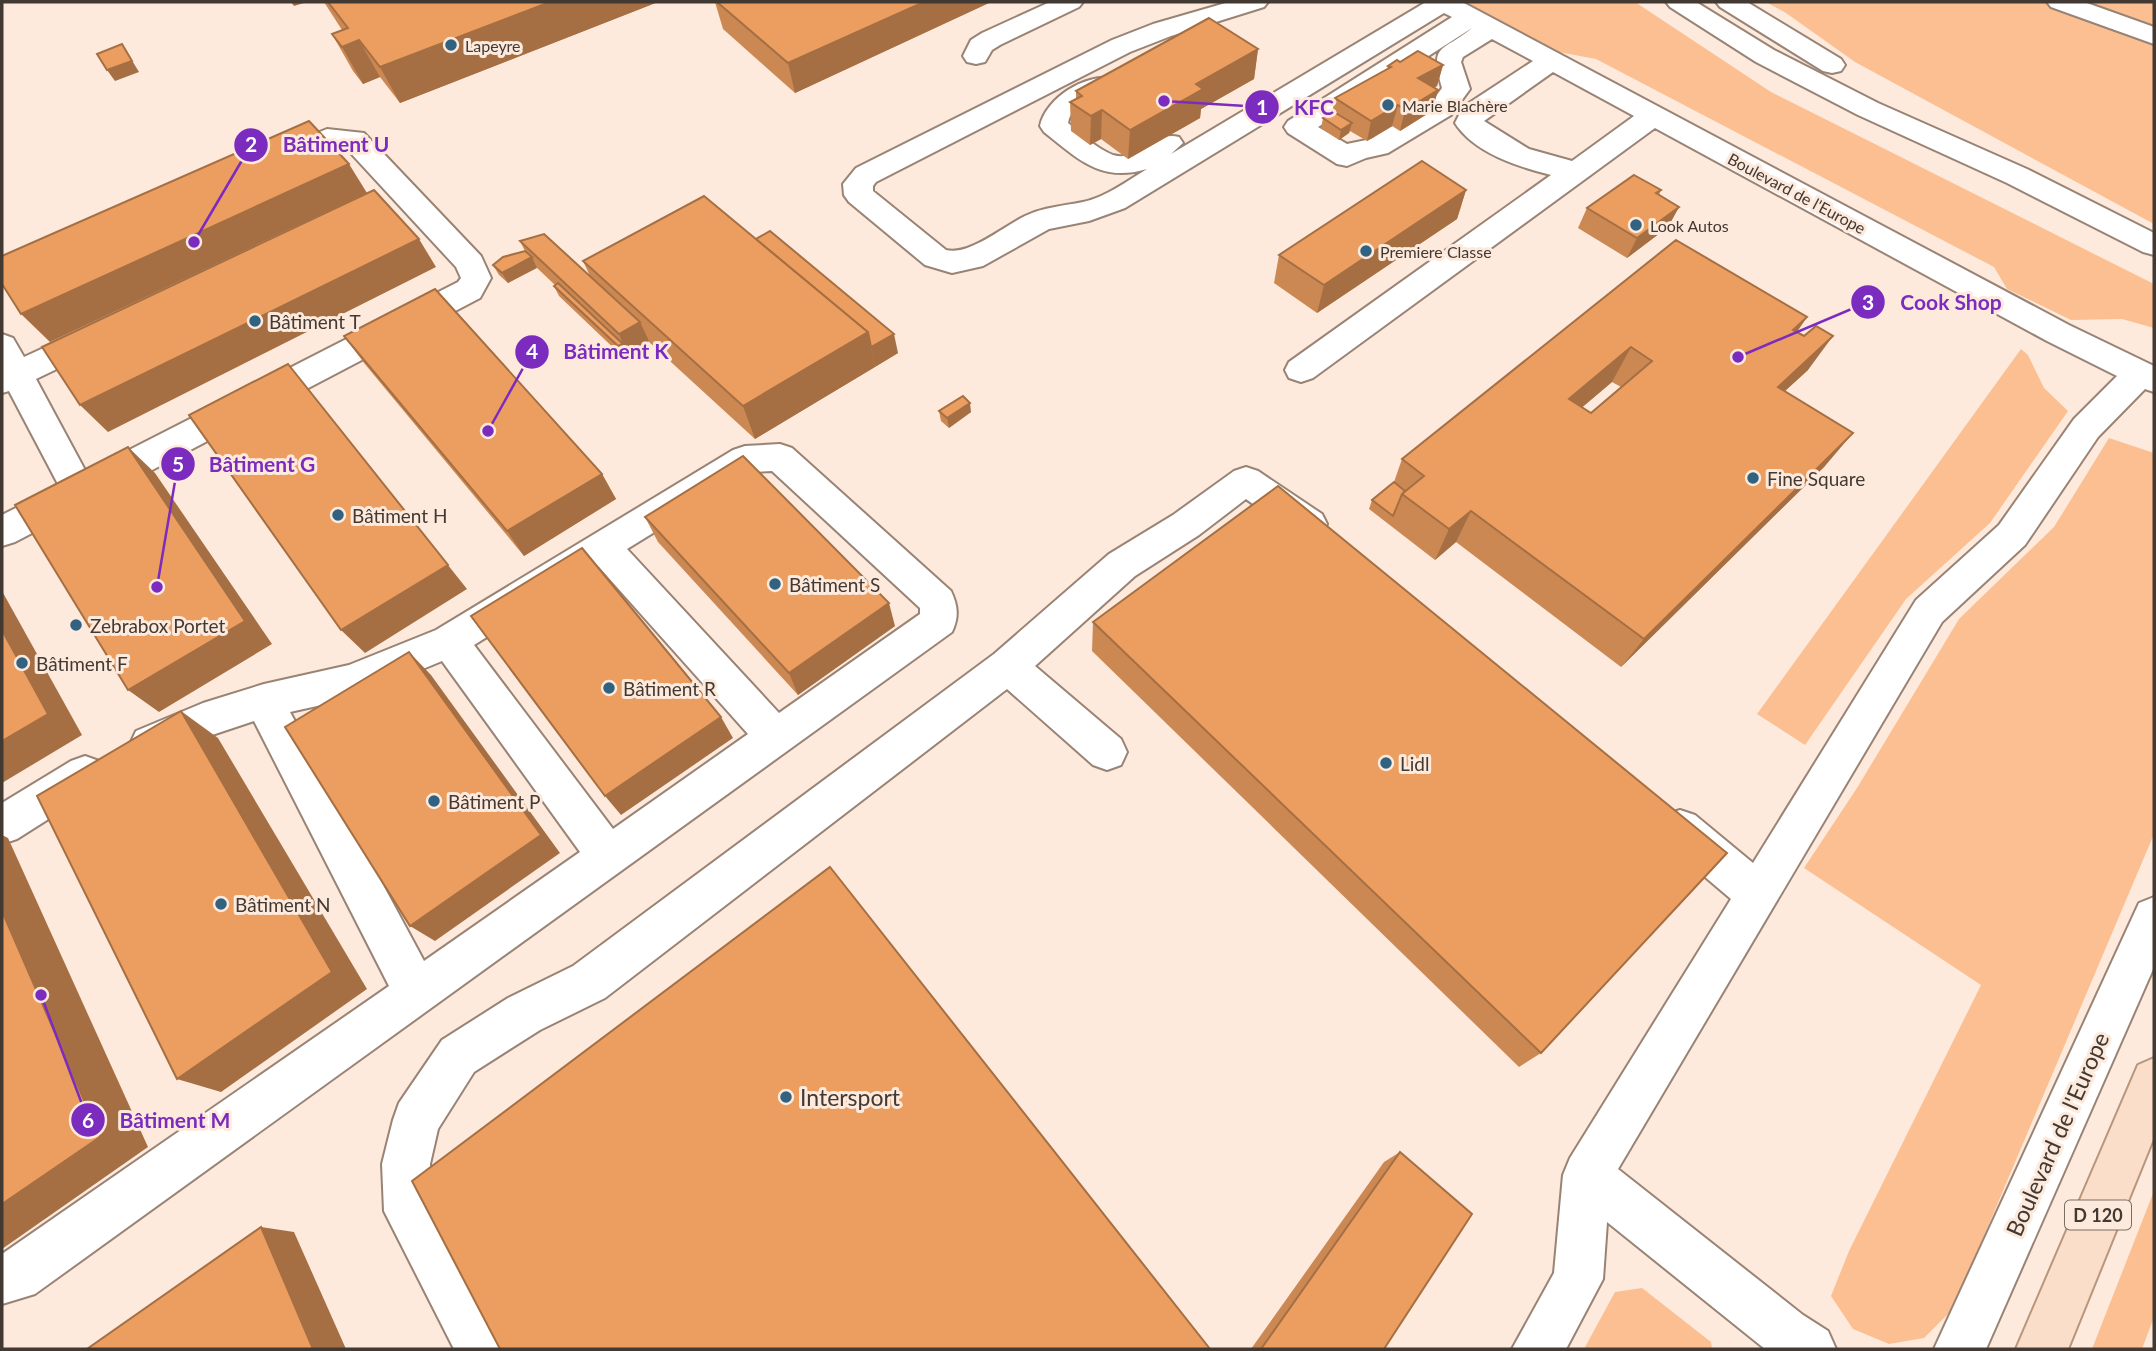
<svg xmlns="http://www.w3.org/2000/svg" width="2156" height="1351" viewBox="0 0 2156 1351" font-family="Lato,sans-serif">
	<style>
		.green { fill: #fbbf92 }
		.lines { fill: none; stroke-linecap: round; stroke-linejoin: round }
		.minor-casing { stroke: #998374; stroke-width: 4 }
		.major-casing { stroke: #b8967d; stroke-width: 4 }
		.minor { fill: #fff; fill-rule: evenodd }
		.major { fill: #fadec9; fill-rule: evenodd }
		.wall { fill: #cb8853; fill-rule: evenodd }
		.shaded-wall { fill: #a56f43 }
		.building { fill: #ec9e60; stroke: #a56f43; stroke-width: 2; fill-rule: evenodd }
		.poi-dot { fill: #316280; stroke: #fdeadd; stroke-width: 2.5 }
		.labels { text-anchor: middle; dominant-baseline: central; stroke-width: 6; stroke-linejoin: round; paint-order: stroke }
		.far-poi-label { font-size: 16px; fill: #423932; stroke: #fdeadd; text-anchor: start }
		.far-street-label { font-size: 16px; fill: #423932; stroke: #fdeadd }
		.shield { fill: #fdeadd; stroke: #7a6e65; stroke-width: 2 }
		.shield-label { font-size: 18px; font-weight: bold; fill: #423932 }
		.poi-label { font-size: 19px; fill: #423932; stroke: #fdeadd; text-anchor: start }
		.near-poi-label { font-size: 23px; fill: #423932; stroke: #fdeadd; text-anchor: start }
		.near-street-label { font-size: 23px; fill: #423932; stroke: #fdeadd }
		.leader { fill: none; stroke: #7b2cbf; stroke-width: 2.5 }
		.callout-dot { fill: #7b2cbf; stroke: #fdeadd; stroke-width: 2.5 }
		.mark-label { font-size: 21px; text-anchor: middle; font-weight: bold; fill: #fff }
		.callout-label { font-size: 21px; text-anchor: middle; font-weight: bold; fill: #7b2cbf; stroke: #fdeadd; stroke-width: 6; stroke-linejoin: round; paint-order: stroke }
	</style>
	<rect width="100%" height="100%" fill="#fdeadd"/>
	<g class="green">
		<path d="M1464,2H1635L1771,92L2154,284V328L2122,319L2071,320L2007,289L1994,267L1596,59L1553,51Z"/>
		<path d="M1766,2H2154V224L1855,62L1786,13Z"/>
		<path d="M2021,349L2028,355L2044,388L2068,411L1990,523L1906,599L1805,745L1757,714Z"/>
		<path d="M2109,438L2154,453V834L1953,1309L1924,1338L1889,1344L1853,1329L1831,1296L1849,1251L1981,985L1804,868L1857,788L1959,619L2054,527Z"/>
		<path d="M2154,1191V1317L2142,1349H2092Z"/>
		<path d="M1642,1288L1711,1342L1712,1349H1584L1615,1292Z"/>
	</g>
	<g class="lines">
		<g class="minor-casing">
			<g id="minor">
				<path d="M1050,2H1083L1079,7L1000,45L992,50L985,62L976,64L967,62L963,56L971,40L982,33Z"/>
				<path d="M1229,2H1268L1264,7L1171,36L1130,52L876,182L873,186V191L946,250C969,256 1004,226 1025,216C1044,207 1063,206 1083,202C1106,197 1127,181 1147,169C1101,183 1078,159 1044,132L1040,126C1045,99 1086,72 1113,79L1117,85C1105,102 1072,99 1068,123C1082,134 1097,149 1113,155C1138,163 1153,130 1179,137L1183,143L1171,154L1426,2H1462L2069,325L2154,366V392L2145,389L2098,437L2025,545L1942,622L1618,1169L1803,1315L1828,1331L1836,1349H1765L1607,1222L1603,1279L1566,1349H1512L1554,1273L1563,1175L1570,1158L1731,899L1665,843L1659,829L1665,815L1680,810L1695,815L1753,863L1916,600L1999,525L2074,419L2117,376L2047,341L1655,128L1313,378L1301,382L1289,378L1285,370L1289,362L1551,175C1519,167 1474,153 1455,123L1463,107L1533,61L1492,39L1463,57L1461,62L1470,89L1451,115L1388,153L1366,158L1347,166L1337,164L1288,133L1284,127L1288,121L1452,17L1444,13L1125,208L1089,221L1049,229L983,266L952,273L925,265L849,202L844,195L843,184L856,168L1112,40L1153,24ZM1472,28C1442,53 1429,42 1442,88L1431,103L1371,139L1347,144L1318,127ZM1553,72L1634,116L1572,161L1529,149L1484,121Z"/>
				<path d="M1666,2H1696L1774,50L1878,103L2027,169L2154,233V255L2143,252L2007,183L1858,115L1756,62L1670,7Z"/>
				<path d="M1716,2H1747L1841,59L1845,65L1841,71L1832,73L1823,71L1720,7Z"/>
				<path d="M2047,2H2084L2154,27V44L2051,7Z"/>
				<path d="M327,129L364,133L481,256L491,278L480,298L15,542L2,546V515L59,486L9,391L2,393V334L13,338L24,357L87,328L98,324L109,328L114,336L109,344L36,379L86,472L458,282L461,278L456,267L346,148C318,147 294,174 268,167L264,160L268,153Z"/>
				<path d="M780,444L792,448L951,591C958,606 959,617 952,632L35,1294L2,1304V1254L389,986L254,721L212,735L150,762L136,757L130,744L136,731L203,703L264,684L349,665L436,630L733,450L745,446ZM772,471L920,608V614L779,713L627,549L752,472ZM599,567L748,734L613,829L474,645ZM442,661L580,852L424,961L290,712L353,698Z"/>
				<path d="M1246,467L1258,471L1322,514L1327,524L1322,534C1295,543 1268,514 1246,499L1199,535L1135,576L1035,666L1121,739L1127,752L1121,765L1107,770L1093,765L1007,689L605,998L540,1030L474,1072L438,1129L430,1164L432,1206L508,1349H454L384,1211L382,1164L393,1120L399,1103L442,1040L508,998L573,966L994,654L1109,554L1173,515L1234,471Z"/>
				<path d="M85,756L99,761L105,774L99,787L17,839L2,844V803L71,761Z"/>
				<path d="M2154,897V967L1986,1349H1934L2139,903Z"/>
			</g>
		</g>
		<g class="major-casing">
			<path id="major" d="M2154,1058V1137L2068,1349H2016L2138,1065Z"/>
		</g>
		<use href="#minor" class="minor"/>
		<use href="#major" class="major"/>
	</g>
	<g class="wall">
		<path d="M324,2H658L400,103L380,77L363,84L353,71L332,34L342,30Z"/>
		<path d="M715,2H991L795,93L723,29Z"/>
		<path d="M1258,49L1254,79L1201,109L1200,118L1128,159L1101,139L1090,145L1071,131L1070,102L1076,99V91Z"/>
		<path d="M1400,62L1443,65L1437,86L1434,88L1438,90L1432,111L1400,131L1392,126L1367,141L1350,131L1349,133L1339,140L1321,128L1323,118L1332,113L1335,98L1387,69L1388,66Z"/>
		<path d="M1466,190L1457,219L1317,313L1274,283L1279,255Z"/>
		<path d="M1661,190L1659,195L1679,207L1668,227L1627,258L1578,228L1587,208Z"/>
		<path d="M756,239L898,353L755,439L648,341L622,356L559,296L554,286L555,285L536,267L508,283L499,275L493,265L525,251L520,241L590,276L583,261Z"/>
		<path d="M1676,240L1807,317L1797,332L1808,370L1785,391L1825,466L1621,667L1456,542L1435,560L1369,509L1372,500L1394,482L1402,459ZM1612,382L1621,387L1591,413L1582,407Z"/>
		<path d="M344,336L602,474L616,499L524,556L364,363Z"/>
		<path d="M939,411L971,412L949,428L941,421Z"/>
		<path d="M645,517L895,626L798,695L658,542Z"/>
		<path d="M1093,622L1541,1053L1519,1067L1092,651Z"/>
		<path d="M1400,1152L1384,1349H1251L1384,1162Z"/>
	</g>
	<g class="shaded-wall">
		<path d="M291,2H307L294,6Z"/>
		<path d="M550,2H658L400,103L380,67Z"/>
		<path d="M924,2H991L795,93L788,63Z"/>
		<path d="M359,40L380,77L363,84L342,47Z"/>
		<path d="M122,44L139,72L115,81L107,70Z"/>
		<path d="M1258,49L1254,79L1201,109L1200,118L1128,159L1130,130L1196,84Z"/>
		<path d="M1443,65L1437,86L1412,99L1418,78Z"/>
		<path d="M1438,90L1432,111L1400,131L1405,110Z"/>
		<path d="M1398,105L1392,126L1367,141L1371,121Z"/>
		<path d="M1102,110L1101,139L1090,145L1091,116Z"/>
		<path d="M1352,123L1349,133L1339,140L1341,130Z"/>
		<path d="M349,164L367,193L50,342L21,314Z"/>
		<path d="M1466,190L1457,219L1317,313L1324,285Z"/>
		<path d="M1679,207L1668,227L1627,258L1637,238Z"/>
		<path d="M419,239L436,267L108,432L80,405Z"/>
		<path d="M532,257L537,268L508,283L502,273Z"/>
		<path d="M1807,317L1783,351L1793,330Z"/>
		<path d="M640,322L649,341L622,356L618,346L623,344L619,334Z"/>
		<path d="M868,332L875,367L755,439L743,406Z"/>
		<path d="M894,334L898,353L875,367L871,347Z"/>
		<path d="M1833,336L1808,370L1753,420L1778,387Z"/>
		<path d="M1631,347L1612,382L1552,433L1569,399Z"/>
		<path d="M288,364L467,589L365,653L341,630Z"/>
		<path d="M970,403L971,412L949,428L947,418Z"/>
		<path d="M1853,433L1825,466L1621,667L1644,639Z"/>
		<path d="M128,447L155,473L272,644L159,712L128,690Z"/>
		<path d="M602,474L616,499L524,556L507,531Z"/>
		<path d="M1471,511L1456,542L1435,560L1449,529Z"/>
		<path d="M2,591L82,735L2,783Z"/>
		<path d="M889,603L895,626L798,695L789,673Z"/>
		<path d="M409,652L431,675L560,853L435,941L410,926Z"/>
		<path d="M181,711L218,738L367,989L221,1092L177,1079Z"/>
		<path d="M721,717L733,738L621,815L605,796Z"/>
		<path d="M2,835L8,838L148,1147L2,1249Z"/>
		<path d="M261,1227L294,1232L346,1349H313Z"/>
	</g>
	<g class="building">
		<path d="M328,2H550L380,67L359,40L342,47L332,34L348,28Z"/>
		<path d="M717,2H924L788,63Z"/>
		<path d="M1209,18L1258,49L1196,84L1203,89L1130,130L1102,110L1091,116L1070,102L1082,96L1076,91Z"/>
		<path d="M122,44L132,61L107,70L97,54Z"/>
		<path d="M1418,51L1443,65L1418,78L1438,90L1405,110L1398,105L1371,121L1335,98L1391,67L1388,66L1397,60L1400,62Z"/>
		<path d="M1334,112L1352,123L1341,130L1323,118Z"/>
		<path d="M309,121L349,164L21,314L2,284V256Z"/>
		<path d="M1422,161L1466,190L1324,285L1279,255Z"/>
		<path d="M1634,175L1661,190L1656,193L1679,207L1637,238L1587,208Z"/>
		<path d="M374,190L419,239L80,405L42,347Z"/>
		<path d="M704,196L868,332L743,406L583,261Z"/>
		<path d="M770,231L894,334L871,347L868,332L756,239Z"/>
		<path d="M544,234L640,322L619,334L520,241Z"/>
		<path d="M1676,240L1807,317L1793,330L1804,336L1816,326L1833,336L1778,387L1853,433L1644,639L1471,511L1449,529L1402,494L1424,476L1402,459ZM1631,347L1652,361L1591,413L1569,399Z"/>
		<path d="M525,251L532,257L502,273L493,265L503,257Z"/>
		<path d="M558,283L623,344L618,346L554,286Z"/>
		<path d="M435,289L602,474L507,531L344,336Z"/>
		<path d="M288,364L448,565L341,630L189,415Z"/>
		<path d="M963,396L970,403L947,418L939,411Z"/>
		<path d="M128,447L245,621L128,690L15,505Z"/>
		<path d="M743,456L889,603L789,673L645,517Z"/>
		<path d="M1394,482L1405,491L1402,494L1393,516L1372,500Z"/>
		<path d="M1278,486L1727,853L1541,1053L1093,622Z"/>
		<path d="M582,548L721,717L605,796L471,616Z"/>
		<path d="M2,630L48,714L2,741Z"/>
		<path d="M409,652L541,835L410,926L285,727Z"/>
		<path d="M181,711L332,972L177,1079L37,796Z"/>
		<path d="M830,867L1210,1349H500L412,1181Z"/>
		<path d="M2,911L100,1137L2,1204Z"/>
		<path d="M1400,1152L1472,1214L1384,1349H1261Z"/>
		<path d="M261,1227L313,1349H87Z"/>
	</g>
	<g class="poi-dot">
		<circle cx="451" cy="45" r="7"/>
		<circle cx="1388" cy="105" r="7"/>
		<circle cx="1636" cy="225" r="7"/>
		<circle cx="1366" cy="251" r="7"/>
		<circle cx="255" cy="321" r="7"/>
		<circle cx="1753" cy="478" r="7"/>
		<circle cx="338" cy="515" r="7"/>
		<circle cx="775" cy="584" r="7"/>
		<circle cx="76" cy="625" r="7"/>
		<circle cx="22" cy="663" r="7"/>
		<circle cx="609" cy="688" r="7"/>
		<circle cx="1386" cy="763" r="7"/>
		<circle cx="434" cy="801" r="7"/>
		<circle cx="221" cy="904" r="7"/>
		<circle cx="786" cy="1097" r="7"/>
	</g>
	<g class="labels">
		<g class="far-poi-label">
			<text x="465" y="45">Lapeyre</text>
			<text x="1402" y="105">Marie Blachère</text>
			<text x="1650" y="225">Look Autos</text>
			<text x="1380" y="251">Premiere Classe</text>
		</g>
		<g class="far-street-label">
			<text transform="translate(1797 193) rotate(28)">Boulevard de l'Europe</text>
		</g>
		<rect class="shield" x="2065" y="1200.5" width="66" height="29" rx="5"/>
		<g class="shield-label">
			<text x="2098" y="1215">D 120</text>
		</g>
		<g class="poi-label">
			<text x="269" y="321">Bâtiment T</text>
			<text x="1767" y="478">Fine Square</text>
			<text x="352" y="515">Bâtiment H</text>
			<text x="789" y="584">Bâtiment S</text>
			<text x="90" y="625">Zebrabox Portet</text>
			<text x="36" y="663">Bâtiment F</text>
			<text x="623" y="688">Bâtiment R</text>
			<text x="1400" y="763">Lidl</text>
			<text x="448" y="801">Bâtiment P</text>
			<text x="235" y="904">Bâtiment N</text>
		</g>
		<g class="near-poi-label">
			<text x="800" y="1097">Intersport</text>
		</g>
		<g class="near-street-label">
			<text transform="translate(2057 1134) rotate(-66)">Boulevard de l'Europe</text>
		</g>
	</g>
	<path class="leader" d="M1164 101L1262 107M194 242L251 145M1738 357L1868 302M488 431L532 352M157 587L178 464M41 995L88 1120"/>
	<g class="callout-dot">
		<circle cx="1164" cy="101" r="7"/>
		<circle cx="194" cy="242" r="7"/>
		<circle cx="1738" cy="357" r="7"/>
		<circle cx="488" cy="431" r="7"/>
		<circle cx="157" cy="587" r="7"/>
		<circle cx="41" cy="995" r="7"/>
		<circle cx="1262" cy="107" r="18"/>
		<circle cx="251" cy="145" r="18"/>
		<circle cx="1868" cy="302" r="18"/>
		<circle cx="532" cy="352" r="18"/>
		<circle cx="178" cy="464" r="18"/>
		<circle cx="88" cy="1120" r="18"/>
	</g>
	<g class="mark-label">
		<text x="1262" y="115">1</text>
		<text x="251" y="152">2</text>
		<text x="1868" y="310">3</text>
		<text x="532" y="359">4</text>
		<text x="178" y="472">5</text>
		<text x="88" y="1128">6</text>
	</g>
	<g class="callout-label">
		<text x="1314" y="115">KFC</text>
		<text x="336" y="152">Bâtiment U</text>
		<text x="1951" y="310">Cook Shop</text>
		<text x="616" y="359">Bâtiment K</text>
		<text x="262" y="472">Bâtiment G</text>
		<text x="175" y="1128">Bâtiment M</text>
	</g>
	<rect width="2156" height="1351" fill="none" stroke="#423932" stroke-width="7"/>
</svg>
